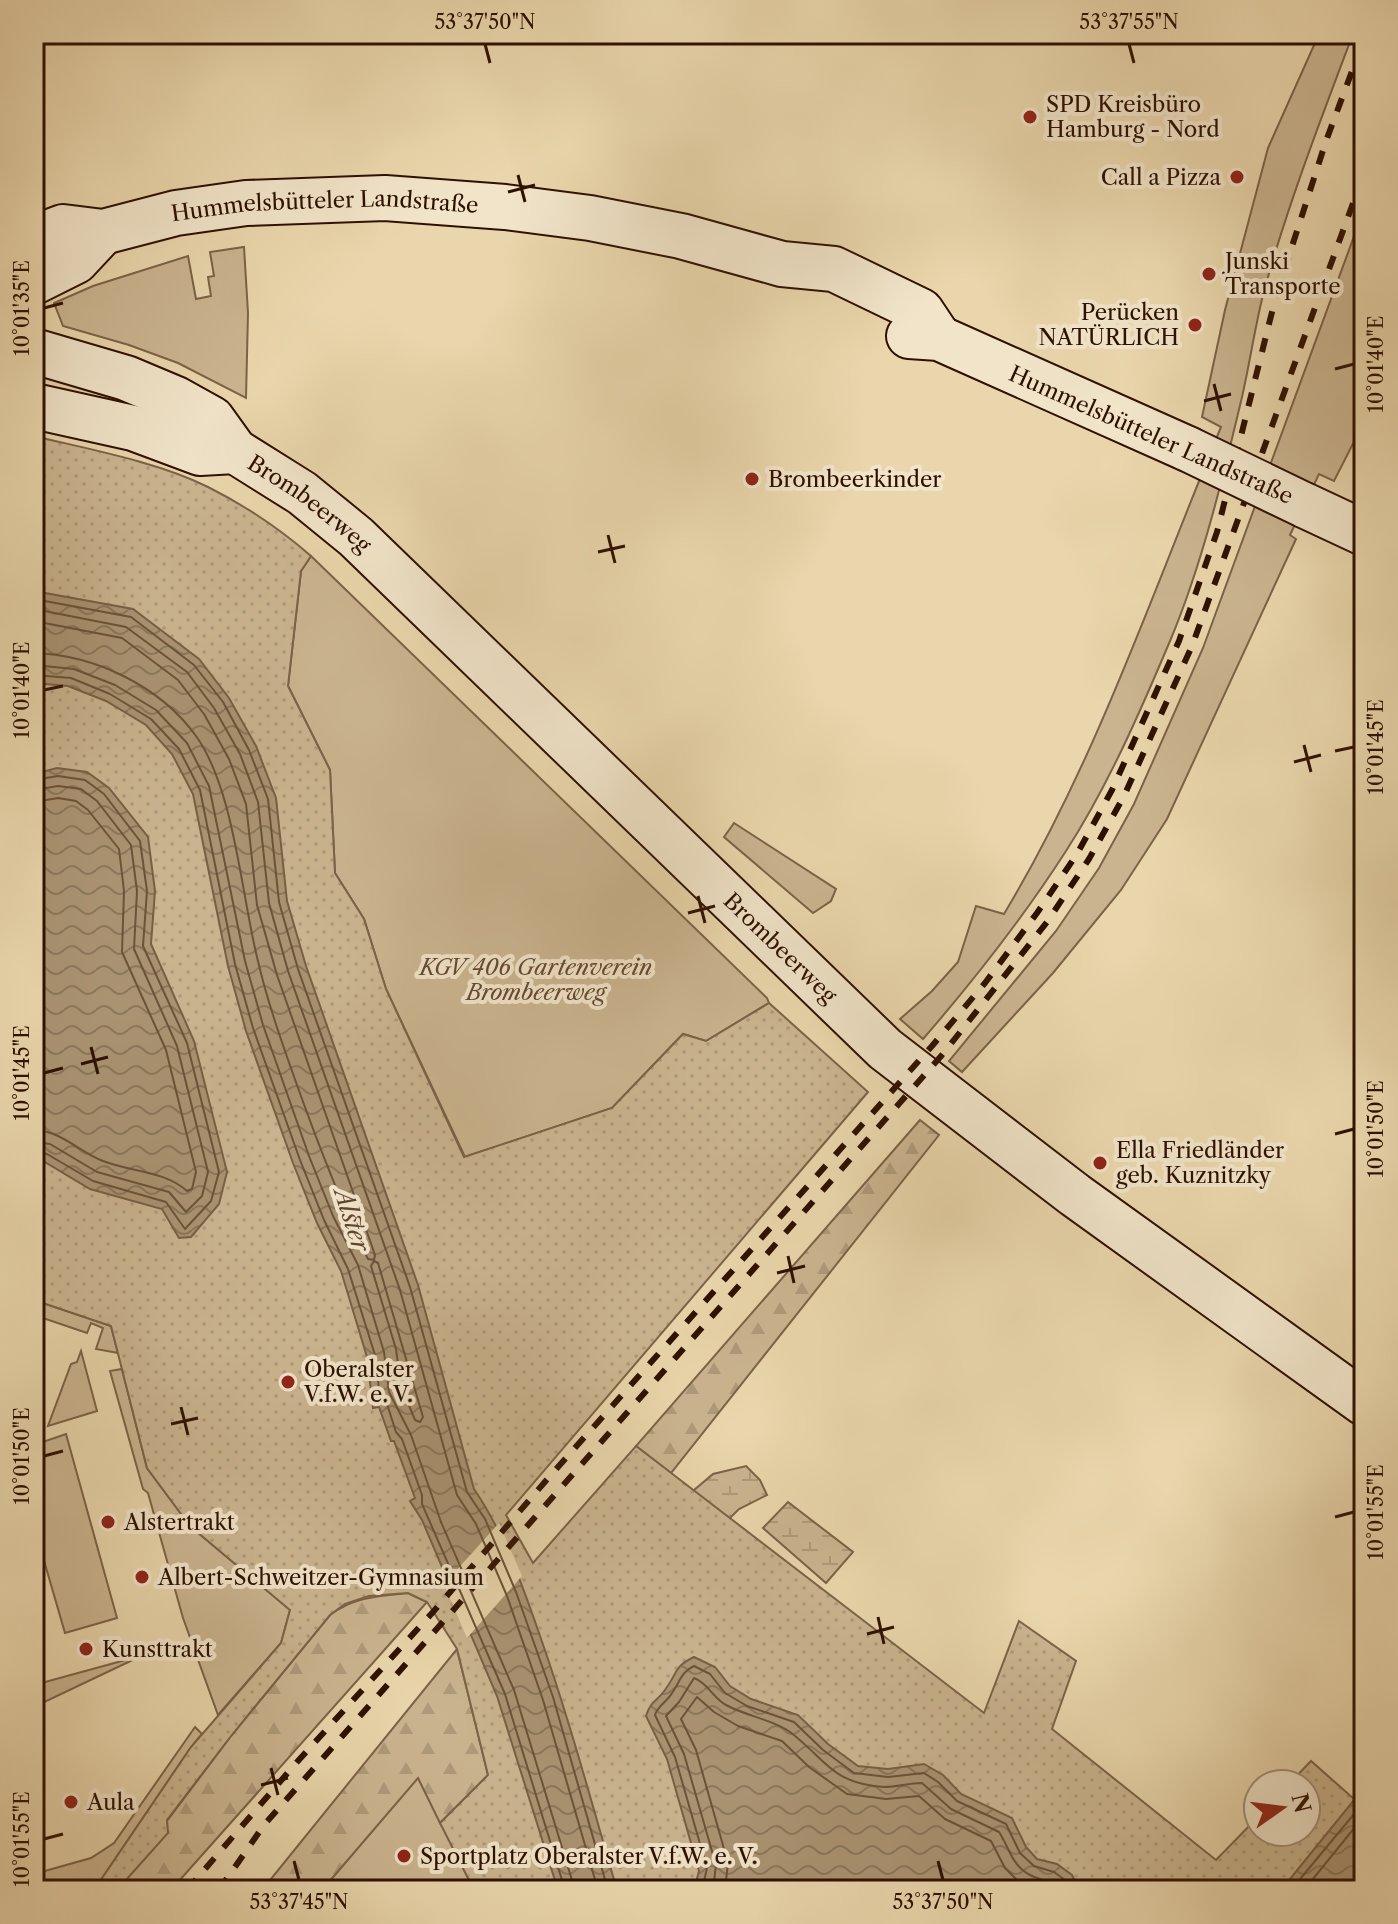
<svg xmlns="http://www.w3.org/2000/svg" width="1398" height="1924" viewBox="0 0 1398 1924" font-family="'Libre Caslon Text',serif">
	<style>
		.green { fill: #cab48f; stroke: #7c6248; stroke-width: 2 }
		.forest { fill: url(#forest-firs); stroke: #7c6248; stroke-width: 2 }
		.wetland { fill: url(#wetland-marsh); stroke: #7c6248; stroke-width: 2 }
		.park { fill: url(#park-dots); stroke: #7c6248; stroke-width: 2 }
		.water { fill: url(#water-waves); stroke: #785f44; stroke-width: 2 }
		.pier { fill: #ead6ac }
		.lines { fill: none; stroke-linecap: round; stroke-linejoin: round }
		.shore { stroke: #6c5239; stroke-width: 2 }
		.secondary-casing { stroke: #2e1000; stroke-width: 48 }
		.secondary { stroke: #f1e4c9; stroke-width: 44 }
		.rail { stroke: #2e1000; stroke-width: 6; stroke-dasharray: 14 14; stroke-linecap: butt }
		.secondary-bridge-casing { stroke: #2e1000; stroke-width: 48; stroke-linecap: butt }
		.secondary-bridge { stroke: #f1e4c9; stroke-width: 44 }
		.ticks { fill: none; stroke: #2e1000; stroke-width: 3 }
		.poi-dot { fill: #8f2418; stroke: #f1e4c9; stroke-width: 3 }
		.labels { text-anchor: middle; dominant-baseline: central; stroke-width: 8; stroke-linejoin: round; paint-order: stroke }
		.poi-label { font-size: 22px; fill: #2e1000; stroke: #f1e4c9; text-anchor: start }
		.street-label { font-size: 22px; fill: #2e1000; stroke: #f1e4c9 }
		.park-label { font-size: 22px; font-style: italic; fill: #654932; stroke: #f1e4c9 }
		.water-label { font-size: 24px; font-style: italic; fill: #60442e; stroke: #f1e4c9 }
		.neatline { fill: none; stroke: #2e1000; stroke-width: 3 }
		.ticks-label { font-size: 20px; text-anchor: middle; fill: #2e1000 }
	</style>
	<defs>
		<pattern id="forest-firs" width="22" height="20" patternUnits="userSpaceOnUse" patternTransform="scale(2)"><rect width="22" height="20" fill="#cab48f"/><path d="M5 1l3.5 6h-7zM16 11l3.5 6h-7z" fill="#ae9a7a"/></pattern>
		<pattern id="wetland-marsh" width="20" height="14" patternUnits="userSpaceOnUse" patternTransform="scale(2)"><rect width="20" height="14" fill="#cab48f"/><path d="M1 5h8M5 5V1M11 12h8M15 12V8" fill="none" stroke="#ae9a7a"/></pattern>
		<pattern id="park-dots" width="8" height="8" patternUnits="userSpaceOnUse" patternTransform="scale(2)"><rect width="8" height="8" fill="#cab48f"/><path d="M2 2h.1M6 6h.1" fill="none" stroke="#ae9a7a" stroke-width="1.8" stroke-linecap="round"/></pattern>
		<pattern id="water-waves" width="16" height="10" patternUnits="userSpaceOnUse" patternTransform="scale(2)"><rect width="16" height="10" fill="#aa9372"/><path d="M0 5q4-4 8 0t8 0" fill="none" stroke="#8b775b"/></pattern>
	</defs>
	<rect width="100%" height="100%" fill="#ead6ac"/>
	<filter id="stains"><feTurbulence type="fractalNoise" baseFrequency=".0025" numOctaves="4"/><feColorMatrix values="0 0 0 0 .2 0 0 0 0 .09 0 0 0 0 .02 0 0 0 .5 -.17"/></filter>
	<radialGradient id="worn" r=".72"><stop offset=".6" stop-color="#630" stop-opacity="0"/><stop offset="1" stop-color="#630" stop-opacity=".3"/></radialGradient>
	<g class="green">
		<path d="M1319,34H1353C1321,119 1288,204 1264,291C1255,326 1250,362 1242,397C1223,477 1202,565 1170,641C1140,712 1108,786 1066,851C1023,918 975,979 923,1039L900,1019L932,991L958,962L976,906L1004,914C1096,761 1153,591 1221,427L1202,417L1225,310L1268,148Z"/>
		<path d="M1364,209V422L1334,481L1319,474L1290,535L1296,539L1167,819L1121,890L1053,973L962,1072L949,1061L1056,931L1099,868L1134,804L1203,648Z"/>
		<path d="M244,247L248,313L246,398L178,363L129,345L63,326L54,303L93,286L188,256L196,299L211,296L208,277L214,276L210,252Z"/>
		<path d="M311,556L767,998L769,1003L706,1041L683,1034L612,1108L465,1157L386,989L364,919L335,873L330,770L288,686L301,571Z"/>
		<path d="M734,823L836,889L831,901L813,913L724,837Z"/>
		<path d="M34,1300L111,1326L118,1353L96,1349L103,1328L91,1323L87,1333L34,1315Z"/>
		<path d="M81,1351L97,1411L48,1426L71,1364L77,1362Z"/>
		<path d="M122,1369L147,1468L190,1526L290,1610L281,1643L218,1715L183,1618L148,1493L143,1489L110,1371Z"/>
		<path d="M66,1434L117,1618L65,1633L34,1526V1445Z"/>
		<path d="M140,1656H141L34,1707V1685Z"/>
		<path d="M195,1727L202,1734L191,1747L94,1890H34V1874L91,1858L114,1843Z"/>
		<path d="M418,1777L474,1890H322Z"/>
	</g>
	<g class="forest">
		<path d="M920,1120L939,1135L671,1473L636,1446Z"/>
		<path d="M408,1593L427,1602L171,1890H117L167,1833V1821L231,1736L330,1615C354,1597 378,1596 408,1593Z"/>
		<path d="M457,1649L488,1775L440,1823L418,1778L322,1890H262Z"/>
	</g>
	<g class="wetland">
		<path d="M746,1466L760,1480L767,1495L739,1509L725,1523L687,1496L713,1474Z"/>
		<path d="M788,1502L853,1552L826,1583L763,1528Z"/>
	</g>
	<path class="park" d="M34,436C88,449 158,462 208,487C244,505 280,529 311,556L301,571L288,686L330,770L335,873L364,919L386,989L464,1157L612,1108L683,1034L706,1041L769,1003L868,1092L506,1515L533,1563L636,1446L984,1713L1019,1621L1076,1661L1052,1729L1216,1860L1258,1817V1832H1306V1784H1289L1311,1761L1354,1799L1364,1792V1890H474L440,1823L488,1775L457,1649L427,1602L408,1593L369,1596L345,1604L330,1615L231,1736L167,1820L168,1833L117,1890H94L191,1747L281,1643L290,1610L190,1526L147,1468L111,1326L34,1300Z"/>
	<g class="water">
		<path d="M34,591L133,609L199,659L229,698L256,746L276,798L287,901L306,966L418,1285L474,1489C504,1533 522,1584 539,1633C569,1718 592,1804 617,1890H558L497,1696L422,1520L410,1501L415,1498L394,1441H391L379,1407L373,1408L367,1357L341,1271L317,1223L293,1163L246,1031L228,966L193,794L172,754L146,725L106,701L68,686L34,683Z"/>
		<path d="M57,768L87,772L109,788L148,837L155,891L151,944L194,1041L227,1172L219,1204L191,1237L179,1238L162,1209L90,1189L43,1161L34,1160V774Z"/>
		<path d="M694,1657L715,1667L730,1686L751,1699L798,1715L828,1744L858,1766L888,1769L924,1764L943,1775L961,1794L1012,1818L1026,1847L1037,1859L1057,1864L1072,1875L1079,1890H694L699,1871L667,1759L646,1716C651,1700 657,1702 665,1690C678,1673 673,1667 694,1657Z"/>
		<path d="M1364,1792V1875L1353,1890H1281L1354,1800Z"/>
	</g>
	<path class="pier" d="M499,1523L522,1576L467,1638L444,1584Z"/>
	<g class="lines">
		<g class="shore">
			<path d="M34,599L131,617L194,665L223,702L249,750L268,799L279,902L298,969L410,1287L467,1492L485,1519L516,1592L553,1697L608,1890"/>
			<path d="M34,609L126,627L187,672L214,708L240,754L258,802L269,903L288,971L400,1290L457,1495L476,1524L507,1596L543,1700L598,1890"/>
			<path d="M34,621L122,638L178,680L204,714L229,759L246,804L257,905L277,975L375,1255L374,1260L368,1259C340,1202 318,1144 297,1085C282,1043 267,1001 257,957C241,892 234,789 196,736C160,686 95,655 34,653"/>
			<path d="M34,665L74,669L115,685L156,710L187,743L209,786L245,961L263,1025L309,1156L333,1216L358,1265L384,1352L389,1392L411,1435L441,1522L514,1690L575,1890"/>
			<path d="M34,675L71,678L110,694L151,719L179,749L200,790L235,964L253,1028L300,1160L324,1220L348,1269L375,1355L380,1397L387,1404L396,1432L402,1439L422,1495V1504L505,1694L565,1890"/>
			<path d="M34,780L58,776L85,780L104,794L140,841L147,891L143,946L187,1043L219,1172L211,1201L185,1229L166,1202L93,1181L47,1154L34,1152"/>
			<path d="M34,790L58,786L81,789L97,801L131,845L137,891L134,949L177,1046L208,1172L202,1196L186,1212L169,1192L97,1172L50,1144L34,1142"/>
			<path d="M34,802L58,798L76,801L88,810L119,849L124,891L122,952L166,1050L196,1172L192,1189L187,1191C165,1171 131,1172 103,1161C79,1152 62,1131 34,1130"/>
			<path d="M374,1261L378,1263L423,1417L420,1422L415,1420L401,1386L396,1349L371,1266Z"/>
			<path d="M702,1890L707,1868L675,1757L655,1715C658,1705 667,1702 672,1693C680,1682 681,1672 694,1666L710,1674L725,1693L747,1706L794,1722L823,1750L854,1773L888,1777L924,1773L938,1782L957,1801L1006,1824L1020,1853L1034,1866L1054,1872L1065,1880L1070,1890"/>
			<path d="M713,1890L716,1865L684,1754L666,1716L679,1702L694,1678C708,1683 713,1698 726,1705C746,1716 774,1720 790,1732C827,1760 830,1783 884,1787C897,1787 909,1783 922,1783L951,1809L999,1832C1009,1847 1012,1866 1030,1875C1041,1881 1050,1879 1059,1890"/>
			<path d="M725,1890L728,1863L696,1750L681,1719L697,1697L714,1712L738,1726L782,1741L809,1767L847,1794L886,1799L919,1796L945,1819L991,1841L1005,1868L1021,1884L1038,1890"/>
			<path d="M1291,1890L1364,1802"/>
			<path d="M1304,1890L1364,1816"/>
		</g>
		<g class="secondary-casing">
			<g id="secondary">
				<path id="s1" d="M34,238L63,227L103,232L176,213L246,203L385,198L505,207L590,218L681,236L782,264L834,269L921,311L939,338"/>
				<path d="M34,282L76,261L103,232"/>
				<path d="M909,336L939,338L1188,449"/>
				<path id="s2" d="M34,351L126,378L176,399L212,419L235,451L302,493L356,537L885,1049L1075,1195L1364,1403"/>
				<path d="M34,406L133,428L200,453L235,451"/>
				<path d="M1304,505L1364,533"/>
			</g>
		</g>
		<use href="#secondary" class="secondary"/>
		<g class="rail">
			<path d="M187,1890L297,1762L433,1612L550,1476L932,1046L985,983L1037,913L1077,854L1112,790L1179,641L1217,532L1276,296L1326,141L1364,39"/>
			<path d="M219,1890L264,1825L942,1055L1047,922L1089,859L1124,796L1192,646L1364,173"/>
		</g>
		<g class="secondary-bridge-casing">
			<path id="secondary-bridge" d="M1188,449L1304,505"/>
		</g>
		<use href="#secondary-bridge" class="secondary-bridge"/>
	</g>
	<path class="ticks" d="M485,44L490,63M1129,44L1134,63M518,175L525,202M508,192L535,185M44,308L63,303M1335,369L1354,364M1214,384L1221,411M1204,401L1231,394M608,535L615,563M598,552L625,546M44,690L63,686M1304,745L1311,772M1335,751L1354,747M1294,762L1321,755M698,896L705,923M688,913L715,906M91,1047L98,1074M81,1064L108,1057M44,1073L63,1068M1335,1134L1354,1129M788,1256L794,1283M777,1273L805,1266M181,1407L188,1435M171,1424L198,1418M44,1456L63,1451M1335,1517L1354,1512M878,1617L884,1644M867,1634L894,1627M271,1768L278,1795M261,1785L288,1778M44,1839L63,1834M294,1861L299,1880M938,1861L943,1880"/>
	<g class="poi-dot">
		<circle cx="1030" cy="117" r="8"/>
		<circle cx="1237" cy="177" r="8"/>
		<circle cx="1209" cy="274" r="8"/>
		<circle cx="1195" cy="325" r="8"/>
		<circle cx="752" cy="479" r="8"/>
		<circle cx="1100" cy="1163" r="8"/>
		<circle cx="288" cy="1382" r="8"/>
		<circle cx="108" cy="1522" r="8"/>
		<circle cx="142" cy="1577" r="8"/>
		<circle cx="86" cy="1649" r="8"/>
		<circle cx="71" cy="1802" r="8"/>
		<circle cx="404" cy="1856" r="8"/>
	</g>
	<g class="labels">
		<g class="poi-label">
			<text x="1046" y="104">SPD Kreisbüro<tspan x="1046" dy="25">Hamburg - Nord</tspan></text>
			<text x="1221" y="177" text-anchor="end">Call a Pizza</text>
			<text x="1225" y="261">Junski<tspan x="1225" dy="25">Transporte</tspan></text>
			<text x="1179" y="312" text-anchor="end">Perücken<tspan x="1179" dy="25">NATÜRLICH</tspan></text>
			<text x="768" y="479">Brombeerkinder</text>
			<text x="1116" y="1150">Ella Friedländer<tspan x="1116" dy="25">geb. Kuznitzky</tspan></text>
			<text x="304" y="1369">Oberalster<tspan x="304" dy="25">V.f.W. e. V.</tspan></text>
			<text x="124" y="1522">Alstertrakt</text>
			<text x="158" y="1577">Albert-Schweitzer-Gymnasium</text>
			<text x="102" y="1649">Kunsttrakt</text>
			<text x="87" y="1802">Aula</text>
			<text x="420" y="1856">Sportplatz Oberalster V.f.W. e. V.</text>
		</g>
		<g class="street-label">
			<text stroke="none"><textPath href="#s1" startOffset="296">Hummelsbütteler Landstraße</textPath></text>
			<text transform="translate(1151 435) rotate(24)">Hummelsbütteler Landstraße</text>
			<text stroke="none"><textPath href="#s2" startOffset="322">Brombeerweg</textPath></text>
			<text stroke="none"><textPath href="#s2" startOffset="970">Brombeerweg</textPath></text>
		</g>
		<g class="park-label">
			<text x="536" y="967">KGV 406 Gartenverein<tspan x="536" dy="25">Brombeerweg</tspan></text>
		</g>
		<g class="water-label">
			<text transform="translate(352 1220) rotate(72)">Alster</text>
		</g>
	</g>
	<rect width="1398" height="1924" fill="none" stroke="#ead6ac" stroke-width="88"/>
	<g transform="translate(1282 1808) rotate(76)"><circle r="38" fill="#f1e4c9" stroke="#a38f79" stroke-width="2"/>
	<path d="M0-6L14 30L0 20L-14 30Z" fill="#8f2418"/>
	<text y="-12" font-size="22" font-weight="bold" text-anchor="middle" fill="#2e1000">N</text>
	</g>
	<rect x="44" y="44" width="1310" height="1836" class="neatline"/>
	<g class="ticks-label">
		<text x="485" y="29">53°37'50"N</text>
		<text x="1129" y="29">53°37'55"N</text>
		<text transform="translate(22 308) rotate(-90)" y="7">10°01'35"E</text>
		<text transform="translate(1376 364) rotate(-90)" y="7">10°01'40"E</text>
		<text transform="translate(22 690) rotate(-90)" y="7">10°01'40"E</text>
		<text transform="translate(1376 747) rotate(-90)" y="7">10°01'45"E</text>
		<text transform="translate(22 1073) rotate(-90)" y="7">10°01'45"E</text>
		<text transform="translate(1376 1129) rotate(-90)" y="7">10°01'50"E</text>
		<text transform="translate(22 1456) rotate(-90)" y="7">10°01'50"E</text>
		<text transform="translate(1376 1512) rotate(-90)" y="7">10°01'55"E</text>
		<text transform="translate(22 1839) rotate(-90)" y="7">10°01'55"E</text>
		<text x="299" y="1909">53°37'45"N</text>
		<text x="943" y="1909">53°37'50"N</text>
	</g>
	<rect width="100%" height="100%" filter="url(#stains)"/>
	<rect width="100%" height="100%" fill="url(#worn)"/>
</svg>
